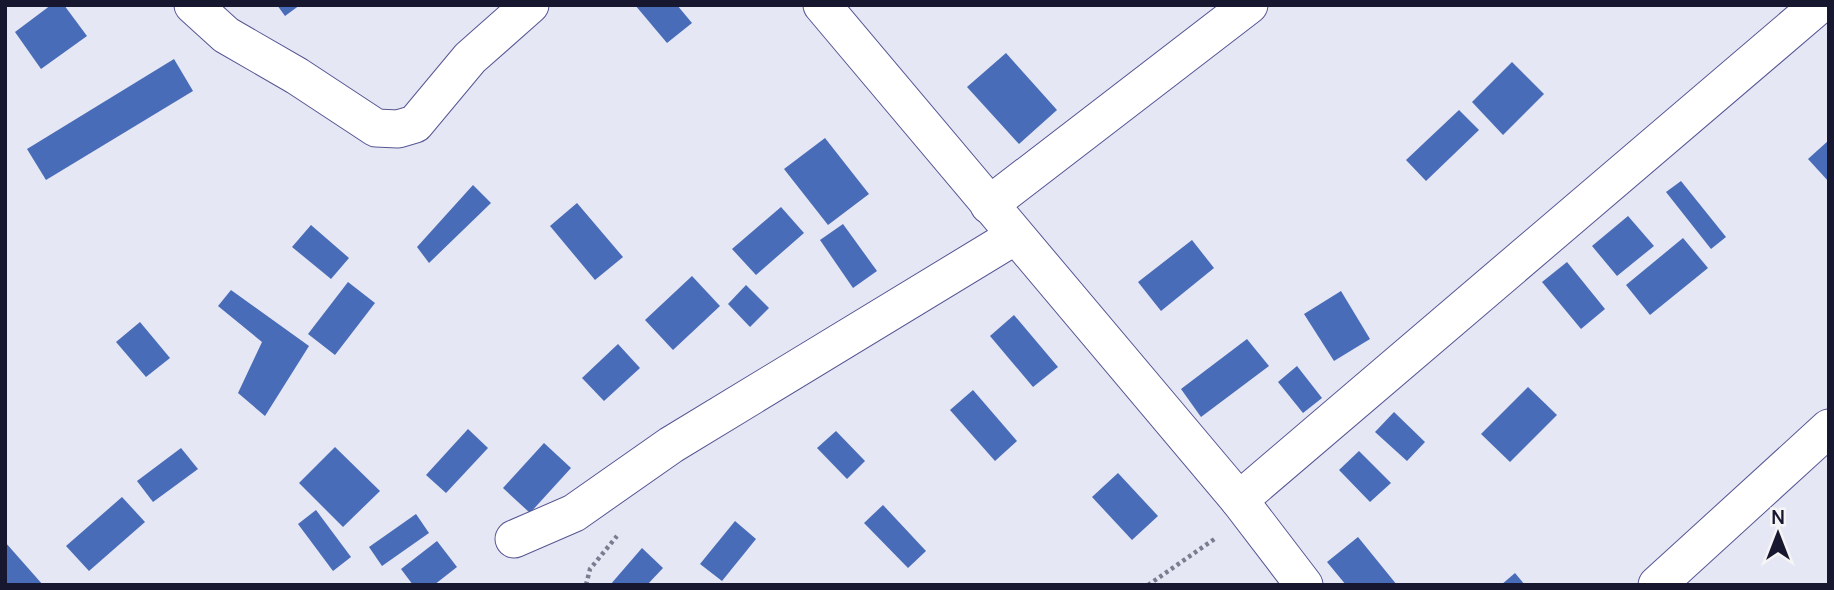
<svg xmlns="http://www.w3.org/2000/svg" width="1834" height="590" viewBox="0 0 1834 590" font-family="Manrope,sans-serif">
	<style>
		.building { fill: #486cb7 }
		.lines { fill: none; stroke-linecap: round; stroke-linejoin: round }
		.minor-casing { stroke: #575693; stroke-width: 39 }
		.path { stroke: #7c7c90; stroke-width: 4.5; stroke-dasharray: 3.5 3.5; stroke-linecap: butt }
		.minor { stroke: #fff; stroke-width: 37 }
	</style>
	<rect width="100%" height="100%" fill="#e6e7f5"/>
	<g class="building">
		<path d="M51,5H64L87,36L41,69L15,32Z"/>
		<path d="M277,5H300L285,16Z"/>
		<path d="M635,5H677L692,23L667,43Z"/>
		<path d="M1006,53L1057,110L1019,144L967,87Z"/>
		<path d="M174,59L193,91L46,180L27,149Z"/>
		<path d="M1512,62L1544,94L1503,135L1472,102Z"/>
		<path d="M1459,110L1479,130L1426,181L1406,160Z"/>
		<path d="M825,138L869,194L828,225L784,169Z"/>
		<path d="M1829,140V182L1808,159Z"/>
		<path d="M1681,181L1726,237L1711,249L1666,192Z"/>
		<path d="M473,185L491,203L429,263L417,247Z"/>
		<path d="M577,203L623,257L595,280L550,226Z"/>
		<path d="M781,207L804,233L756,275L732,249Z"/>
		<path d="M1628,216L1654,246L1617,276L1592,246Z"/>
		<path d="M843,224L877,271L853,288L820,240Z"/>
		<path d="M311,225L349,258L331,279L292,247Z"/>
		<path d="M1683,238L1708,268L1650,315L1626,285Z"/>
		<path d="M1192,240L1214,268L1161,311L1138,282Z"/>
		<path d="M1567,262L1605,309L1581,329L1542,282Z"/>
		<path d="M692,276L720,306L673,350L645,320Z"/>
		<path d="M348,282L375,303L335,355L308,334Z"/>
		<path d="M746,285L769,308L750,327L728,304Z"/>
		<path d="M231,290L309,346L265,416L238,393L262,342L218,306Z"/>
		<path d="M1341,291L1370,339L1334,361L1304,314Z"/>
		<path d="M1014,315L1058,367L1033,387L990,336Z"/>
		<path d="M140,322L170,358L146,377L116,342Z"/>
		<path d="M1247,339L1269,366L1201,417L1181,389Z"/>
		<path d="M618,344L640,368L604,401L582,378Z"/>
		<path d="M1297,366L1322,398L1303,413L1278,382Z"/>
		<path d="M1528,387L1557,415L1510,462L1481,434Z"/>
		<path d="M973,390L1017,441L995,461L950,410Z"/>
		<path d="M1394,412L1425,442L1407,461L1375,432Z"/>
		<path d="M468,429L488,448L446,493L426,475Z"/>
		<path d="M836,431L865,461L847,479L817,448Z"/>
		<path d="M544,443L571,468L530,513L503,488Z"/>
		<path d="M335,447L380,491L343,527L299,483Z"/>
		<path d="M181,448L198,469L153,502L137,481Z"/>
		<path d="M1359,451L1391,483L1370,502L1339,470Z"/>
		<path d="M1118,473L1158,516L1132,540L1092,497Z"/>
		<path d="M122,497L145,522L89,571L66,546Z"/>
		<path d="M883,505L926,551L908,568L864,523Z"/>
		<path d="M316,510L351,557L333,571L298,524Z"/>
		<path d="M416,514L429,533L382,566L369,547Z"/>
		<path d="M735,521L756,539L722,581L700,564Z"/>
		<path d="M1358,537L1397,585H1346L1327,562Z"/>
		<path d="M437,541L457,567L434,585H413L401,569Z"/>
		<path d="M5,542L43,585H9L5,581Z"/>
		<path d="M642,548L663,568L647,585H610Z"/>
		<path d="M1515,573L1525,585H1501Z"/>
	</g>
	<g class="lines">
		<g class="minor-casing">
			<g id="minor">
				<path d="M193,5L226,35L297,76L376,128L398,129L415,124L470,58L530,5"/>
				<path d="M822,5L1239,500L1304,585"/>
				<path d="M989,205L1249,5"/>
				<path d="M1239,500L1819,5"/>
				<path d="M514,539L574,513L671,445L1015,236"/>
				<path d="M1657,585L1829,428"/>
			</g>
		</g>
		<g class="path">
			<path d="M586,585L590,569L617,536"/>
			<path d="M1148,585L1216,538"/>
		</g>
		<use href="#minor" class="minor"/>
	</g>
	<rect width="1834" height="590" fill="none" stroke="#181730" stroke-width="14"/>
	<g transform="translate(1778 534)" stroke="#f5f5f5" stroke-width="5" paint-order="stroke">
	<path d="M0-5L12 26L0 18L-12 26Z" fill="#181730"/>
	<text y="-10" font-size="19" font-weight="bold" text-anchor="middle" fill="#181730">N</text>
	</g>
</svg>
